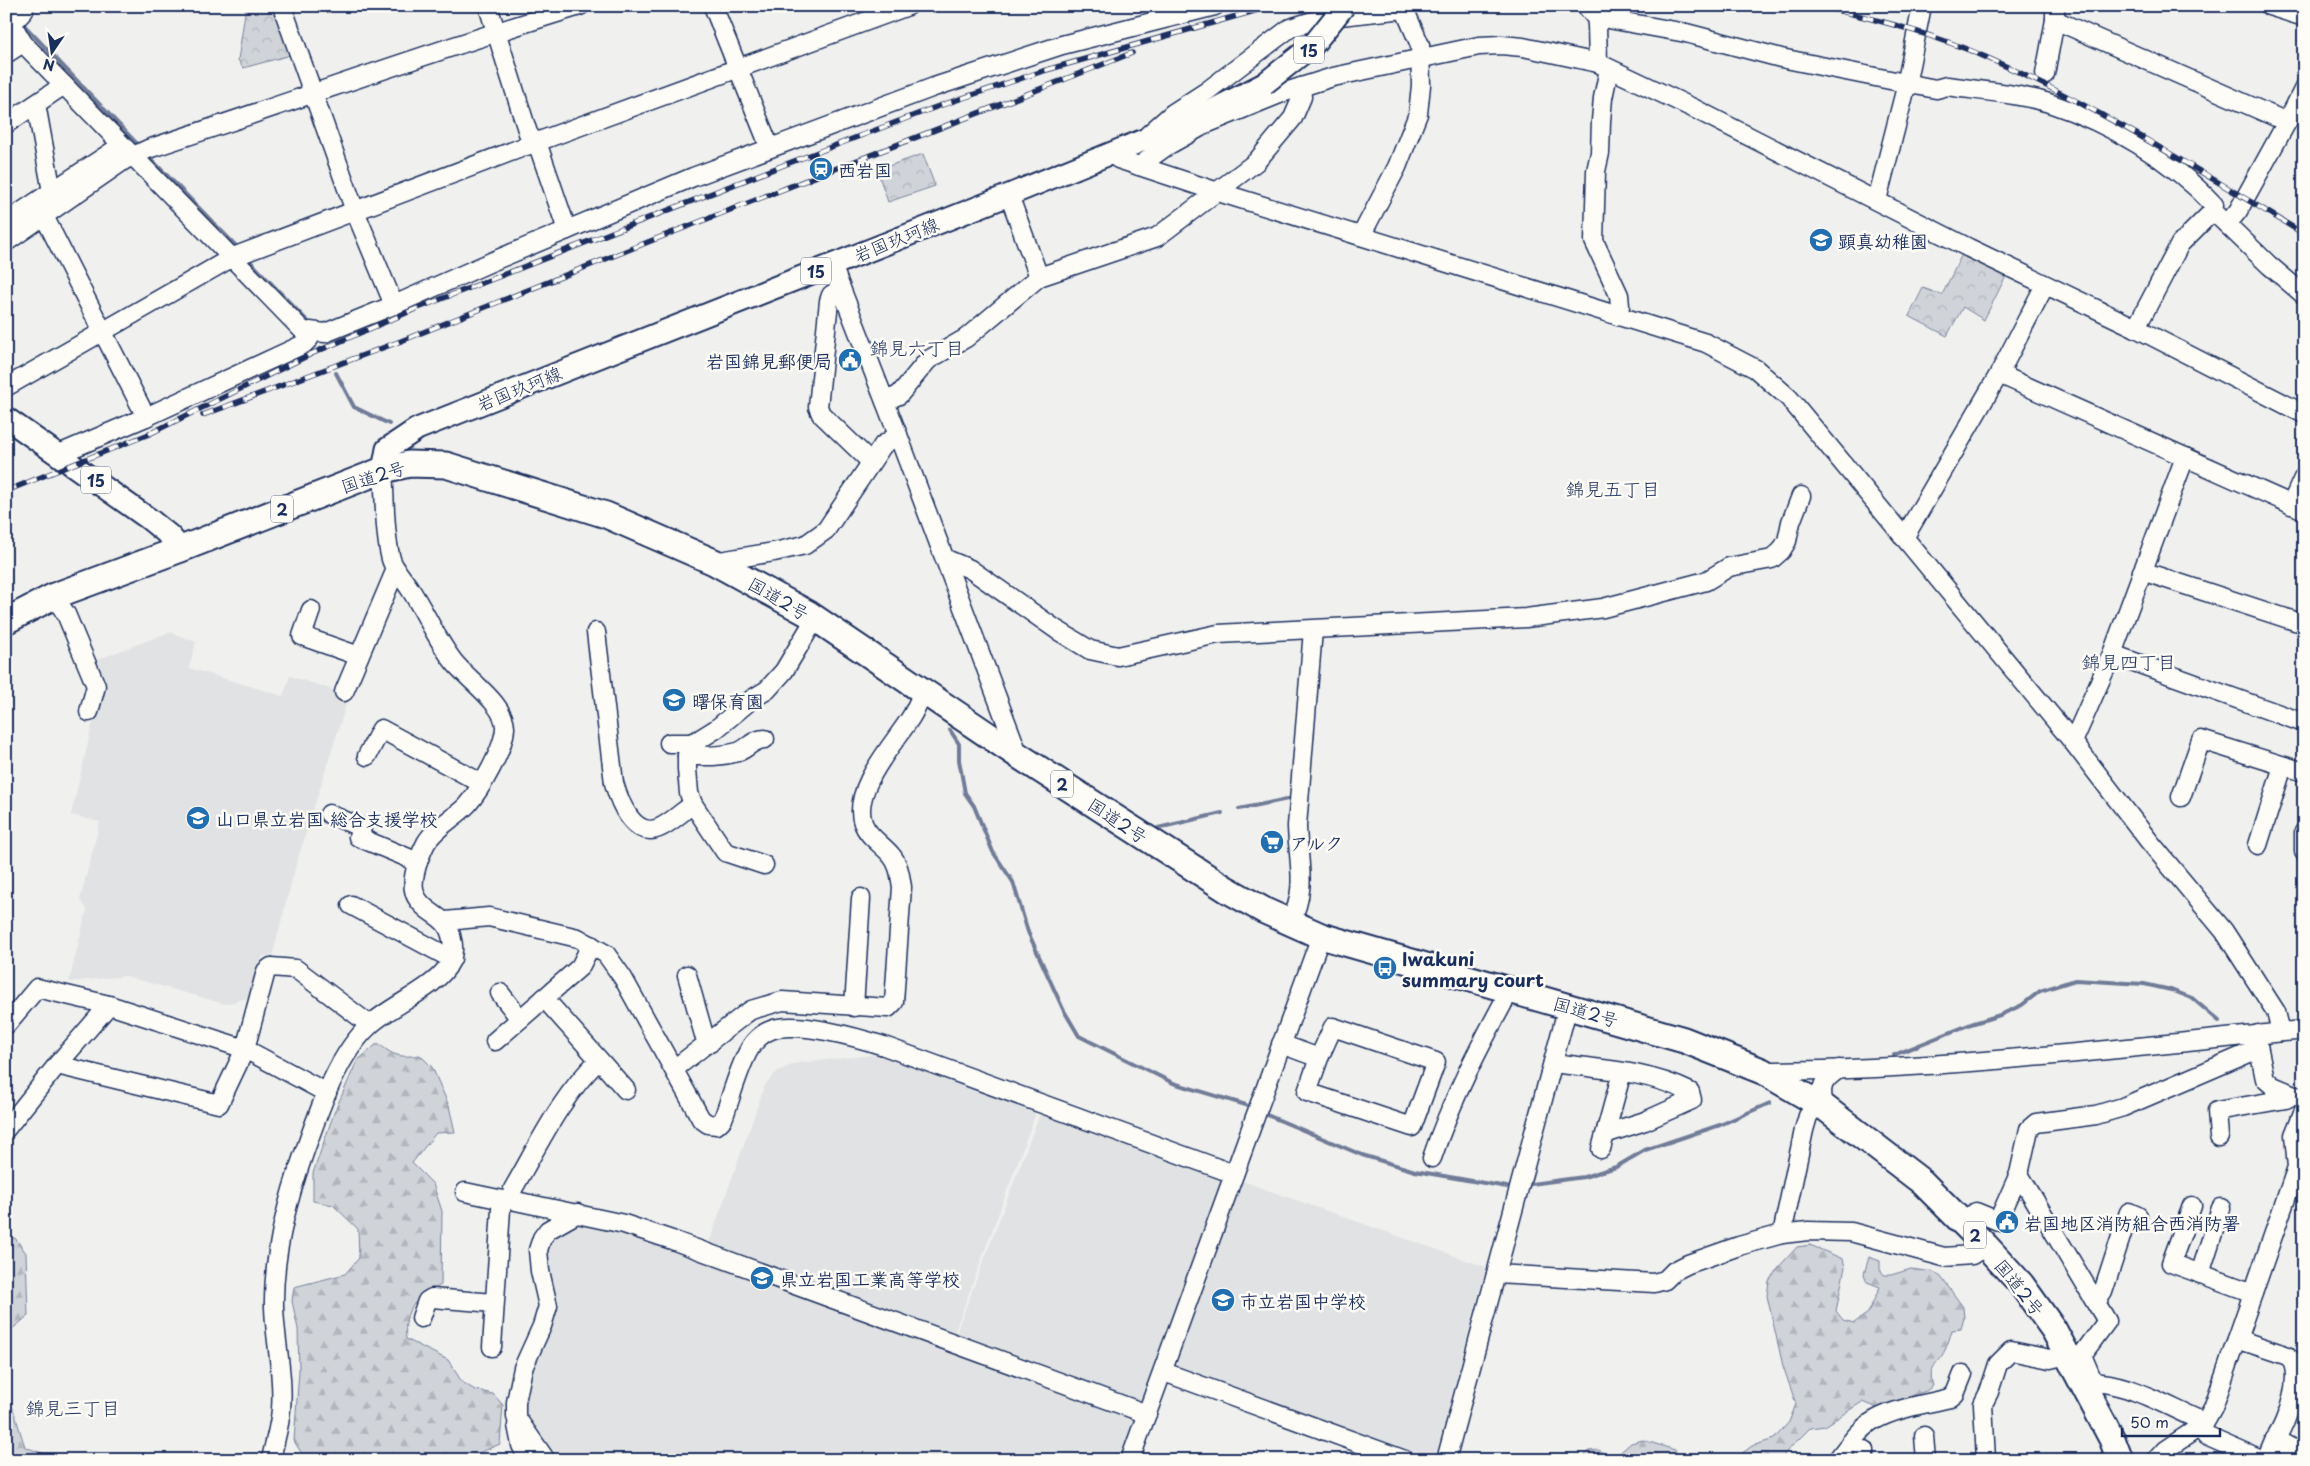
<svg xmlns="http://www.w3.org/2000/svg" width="2310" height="1466" viewBox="0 0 2310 1466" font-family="'Playpen Sans','Klee One',sans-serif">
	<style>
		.built { fill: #e0e2e3 }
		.forest { fill: url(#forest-firs); stroke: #76819b }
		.park { fill: url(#park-crowns); stroke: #76819b }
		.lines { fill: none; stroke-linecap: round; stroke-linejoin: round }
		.stream { stroke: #6f7b97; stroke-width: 4 }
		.minor-casing { stroke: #1b2f5e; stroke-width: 21 }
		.major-casing { stroke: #1b2f5e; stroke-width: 25 }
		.highway-casing { stroke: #1b2f5e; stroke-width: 29 }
		.minor { stroke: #fdfcf7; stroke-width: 18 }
		.major { stroke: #fdfcf7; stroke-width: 21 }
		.highway { stroke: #fdfcf7; stroke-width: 25 }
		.rail-casing { stroke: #1b2f5e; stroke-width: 5.5 }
		.rail { stroke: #fdfcf7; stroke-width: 4; stroke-dasharray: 11; stroke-linecap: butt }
		.major-bridge-casing { stroke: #1b2f5e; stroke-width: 25; stroke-linecap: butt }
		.major-bridge { stroke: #fdfcf7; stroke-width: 21 }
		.labels { text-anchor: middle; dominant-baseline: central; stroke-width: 5; stroke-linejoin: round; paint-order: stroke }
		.shield { fill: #fdfcf7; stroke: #5f6c8c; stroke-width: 1 }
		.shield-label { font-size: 16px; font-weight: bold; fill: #1b2f5e }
		.poi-label { font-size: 18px; font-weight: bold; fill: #1b2f5e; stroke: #fdfcf7; text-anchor: start }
		.street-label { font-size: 18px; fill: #1b2f5e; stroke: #fdfcf7 }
		.neighbourhood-label { font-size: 19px; fill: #1b2f5e; stroke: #fdfcf7 }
	</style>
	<defs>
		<pattern id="forest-firs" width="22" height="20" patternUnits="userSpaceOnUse" patternTransform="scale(1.25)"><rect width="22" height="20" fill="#d0d3d8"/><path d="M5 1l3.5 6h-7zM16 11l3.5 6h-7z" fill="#b2b5bc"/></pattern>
		<pattern id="park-crowns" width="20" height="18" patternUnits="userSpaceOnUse" patternTransform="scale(1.25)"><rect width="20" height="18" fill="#d0d3d8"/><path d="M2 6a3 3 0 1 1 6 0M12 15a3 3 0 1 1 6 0" fill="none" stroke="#b2b5bc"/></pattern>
	</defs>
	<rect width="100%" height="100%" fill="#f0f0ee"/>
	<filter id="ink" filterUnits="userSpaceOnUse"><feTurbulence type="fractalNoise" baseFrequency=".02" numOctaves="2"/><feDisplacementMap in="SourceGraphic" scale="10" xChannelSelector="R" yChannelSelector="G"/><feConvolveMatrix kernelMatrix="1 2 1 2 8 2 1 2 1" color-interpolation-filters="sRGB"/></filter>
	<g filter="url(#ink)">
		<g class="built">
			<path d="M170,632L196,642L189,668L283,696L290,676L349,695L295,868L272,957L263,956L252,997L225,1004L125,976L69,982L87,909L80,900L100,822L71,815L101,688L91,662Z"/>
			<path d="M881,1054L1037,1110L949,1347L1139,1417L1124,1460H582L547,1449L526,1417L524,1397L527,1370L555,1313L544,1254L547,1240L579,1222L599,1224L704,1257L765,1085L778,1071L797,1063Z"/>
			<path d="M1041,1111L1240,1185L1242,1181L1486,1267L1436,1454L1430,1459L1178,1366L1175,1362L1146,1399L1138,1403L956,1333Z"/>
		</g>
		<g class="forest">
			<path d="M378,1043C393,1056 400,1058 420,1055L432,1067L449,1106L455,1132L436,1133L412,1163L433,1184L442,1211L441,1285C415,1299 403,1308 406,1339L448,1360L462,1382L475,1390L493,1394L503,1405L500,1444L476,1454L473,1460H306L294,1441L299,1371L298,1329L292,1301L294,1287L345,1274L359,1258L358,1229L333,1205L313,1201V1173L334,1113L357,1061Z"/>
			<path d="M15,1238L26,1253L28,1316L6,1334V1239Z"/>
			<path d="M1810,1245L1843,1259L1845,1267L1836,1311L1843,1320L1854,1323L1868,1313L1880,1287L1867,1282L1864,1274L1869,1257L1880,1261V1269L1884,1275H1891L1911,1269L1934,1272L1941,1277L1963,1307L1964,1318L1961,1329L1952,1330C1950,1337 1948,1344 1945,1350C1938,1365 1927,1366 1933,1386L1926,1391L1877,1408L1862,1402L1825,1426L1810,1428L1784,1454L1785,1460H1738L1741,1454L1752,1446L1774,1439L1789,1422L1796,1404L1783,1366L1767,1296L1769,1281L1776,1270L1797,1247Z"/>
			<path d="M6,1359L10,1399L25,1447L53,1457V1460H6Z"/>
			<path d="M1643,1440L1675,1450L1682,1460H1582L1588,1451L1599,1450L1606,1455L1616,1456L1631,1443Z"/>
		</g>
		<g class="park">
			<path d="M246,6H282L298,53L243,68L238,60Z"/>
			<path d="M923,154L935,186L888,202L877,170Z"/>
			<path d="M1965,248L2008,272L1984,320L1963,307L1947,336L1909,316L1923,288L1942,295Z"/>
		</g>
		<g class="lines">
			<g class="stream">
				<path d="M7,6L14,13"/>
				<path d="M21,22L141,148"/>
				<path d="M147,155L240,250"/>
				<path d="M246,257L312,326"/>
				<path d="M336,373L354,407L389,424"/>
				<path d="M950,730L959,744V760L965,793L974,806L993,852L1013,882L1028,932L1063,1009L1079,1036L1173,1083L1246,1105"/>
				<path d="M1239,809L1288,799"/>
				<path d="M1158,828L1222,813"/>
				<path d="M1894,1055L1971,1024L2000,1015L2022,1005L2040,991L2075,980L2144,984L2171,990L2192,998L2219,1021"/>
				<path d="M1267,1115L1362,1155L1415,1171L1507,1187"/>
				<path d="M1531,1184L1584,1177L1616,1167L1645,1150L1720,1125L1770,1103"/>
			</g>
			<g class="minor-casing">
				<g id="minor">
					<path d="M21,6L24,11L12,24L23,43L310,338L304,344L146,417L59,454"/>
					<path d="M282,6L355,211L394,305"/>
					<path d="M488,6L528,133L540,151L567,230"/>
					<path d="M713,6L770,148"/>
					<path d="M1586,6L1596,18L1597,25L1598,63"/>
					<path d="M2269,6L2304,17"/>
					<path d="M1596,18H1603L1686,33L1781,58L1905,83L1936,89L1947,86C1981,91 2017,93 2049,103C2110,123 2171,159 2214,205L2213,211L2269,265L2304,295"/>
					<path d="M2055,20L2287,122"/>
					<path d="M6,54L23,43"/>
					<path d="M1609,69L1603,98L1601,121L1600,153L1596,171L1594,241L1619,295L1620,306L1618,316"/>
					<path d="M2045,74L2055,20V6"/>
					<path d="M36,104L52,192"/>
					<path d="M6,124L64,85"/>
					<path d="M1148,135L1173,113L1207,91L1290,28L1322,18L1404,9"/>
					<path d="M1113,152L1118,159L1215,191L1706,343L1756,369L1789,398L2073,742L2149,841L2224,931L2276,1012L2281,1032"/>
					<path d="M1139,166L1167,146L1206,124L1282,93L1333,77L1479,46L1501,45L1523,47L1598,63L1695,109L1969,248L2136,328L2304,414"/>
					<path d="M1009,195L1039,277"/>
					<path d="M1877,200L1904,95L1922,6"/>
					<path d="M44,216L146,417"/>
					<path d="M6,222L122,145"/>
					<path d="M2227,224L2238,211L2287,122L2304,88"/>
					<path d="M1361,236L1397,167L1418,114L1421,85L1420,45L1403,6"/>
					<path d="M6,242L123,161L148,149C292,102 435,50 580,6"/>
					<path d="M832,265L898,435L1019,756"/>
					<path d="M841,289L831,295L829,301L818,407L821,414L871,462"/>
					<path d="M2136,328L2180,244L2213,211"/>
					<path d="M305,333L310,331L325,333L394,305L491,262L693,177L934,87L1062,45L1215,6"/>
					<path d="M1999,374L2304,510"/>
					<path d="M6,387L233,257L534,143L908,6"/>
					<path d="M885,401L899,395L928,360L966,338L1039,277L1157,237L1256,162L1293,118L1302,97L1301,87"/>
					<path d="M2291,505L2304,476"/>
					<path d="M1904,538L1999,374L2045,285"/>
					<path d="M946,559L970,569L1057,630L1090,650L1118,656L1218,634L1526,618L1603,608L1706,581L1729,567L1772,559L1781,551L1787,541L1791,522L1801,496"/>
					<path d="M714,562L774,552L805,545L826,530L883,445L898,435"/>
					<path d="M2142,571L2304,624"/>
					<path d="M54,596L66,614L96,686L89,712"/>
					<path d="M311,610L302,636L359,656"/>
					<path d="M596,632L614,783C619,801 634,841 661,827C673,821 683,811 693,804"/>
					<path d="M2112,654L2304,723"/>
					<path d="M344,692L396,569"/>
					<path d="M2073,742L2112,654L2185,457"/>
					<path d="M669,743H690L700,739L716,729L752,699L767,690L784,671L815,619"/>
					<path d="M690,743L687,756V769L689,793L693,804L725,852L764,865"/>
					<path d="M367,756L381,729L481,783"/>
					<path d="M687,756C704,756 721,757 738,752C749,748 753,739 765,739"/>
					<path d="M2181,797L2201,740L2304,772"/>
					<path d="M329,814L362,828L358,837L418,862"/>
					<path d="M2304,832V852"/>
					<path d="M2258,845L2283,766"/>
					<path d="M351,905L452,959"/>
					<path d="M445,921L489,917L578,938L606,954L623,978L701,1119L708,1124L717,1125L723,1119C731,1098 738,1069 749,1050C753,1042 762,1033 771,1030C796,1020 859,1038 884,1046L1234,1174"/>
					<path d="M1290,923C1308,888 1298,863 1297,826L1313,630"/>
					<path d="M687,975L704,1035L710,1043"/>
					<path d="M500,993L520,1019"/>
					<path d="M544,998L626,1090"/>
					<path d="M854,1007L861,898"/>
					<path d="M6,1025L37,988L109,1005L245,1049L327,1093"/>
					<path d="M495,1041L580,967L591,945"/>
					<path d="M1281,1044L1319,1058L1333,1027L1436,1062L1412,1127L1307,1092L1319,1058"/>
					<path d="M2258,1045L2265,1079L2273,1086L2299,1097"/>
					<path d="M1553,1063C1600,1069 1648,1071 1690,1092L1692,1100L1645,1121L1611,1132L1607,1127L1622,1072"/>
					<path d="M57,1065L219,1104L245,1049L266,971L271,967L296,969L370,1025"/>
					<path d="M674,1069L744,1015L751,1010L782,1001L888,1008L894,1002L902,887C900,875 899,864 891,855C882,844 868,837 863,823C851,789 895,743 911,717C916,709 919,700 923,692"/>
					<path d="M1764,1071C1945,1070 2124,1048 2304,1030"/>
					<path d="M1824,1107C1820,1087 1821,1081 1839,1069"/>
					<path d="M6,1129L57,1065L109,1005"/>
					<path d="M2219,1137L2217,1111L2286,1099L2293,1095"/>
					<path d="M1601,1149L1607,1127"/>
					<path d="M1432,1158C1452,1098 1480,1046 1510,990"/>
					<path d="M2019,1174L2107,1321L2082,1355L2093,1381"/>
					<path d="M465,1192L503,1200"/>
					<path d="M511,1200L513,1189C539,1144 561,1096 599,1060"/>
					<path d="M2192,1206L2171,1263L2253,1293"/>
					<path d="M1964,1223L1976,1212L1998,1221L2019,1174L2029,1129L2036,1123L2096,1115L2123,1107L2249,1053L2258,1045V1034"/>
					<path d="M1782,1234L1804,1130L1808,1116L1818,1104"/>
					<path d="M1496,1274L1654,1283L1665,1280L1674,1271L1688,1264L1739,1246L1782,1234L1808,1231L1851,1232L1944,1257L1972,1255L1986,1246"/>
					<path d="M2200,1274L2221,1208"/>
					<path d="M2096,1302L2103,1292L2129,1212L2138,1216"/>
					<path d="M421,1318L427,1301L432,1298L494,1303"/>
					<path d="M2237,1339L2288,1356C2305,1371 2287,1423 2275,1439"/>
					<path d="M492,1347L501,1209L503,1200H511L624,1224L672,1240L1147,1414"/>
					<path d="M1164,1372L1405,1460"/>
					<path d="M2082,1383C2118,1377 2164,1405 2197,1419L2204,1424L2213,1408L2297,1167L2294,1135L2304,1110"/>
					<path d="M517,1425L521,1445L528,1460"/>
					<path d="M2200,1427L2206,1436L2261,1460"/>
					<path d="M1924,1436L1926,1460"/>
					<path d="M1864,1450V1460"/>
					<path d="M271,1460C274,1443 280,1426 281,1409C284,1376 275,1341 274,1307C273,1255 286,1204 303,1156C318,1114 336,1056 370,1025C391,1005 439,987 450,962C453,955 454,947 452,940C448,914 428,917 417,898C408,884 419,857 426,843C435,827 455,818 467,805C481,789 504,749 505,728C506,705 468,680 454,662C436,639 426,613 410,589C403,578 392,568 390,555C384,530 385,496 383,470"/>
					<path d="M546,1460L516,1417V1402L523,1368L542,1326L548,1306L540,1271L538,1250L542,1238L548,1230L578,1213"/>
					<path d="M1130,1460L1321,936"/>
					<path d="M1446,1460L1568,1006"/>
					<path d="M1837,1460C1848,1446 1859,1429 1875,1420C1896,1408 1926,1404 1950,1398L1955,1394L1963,1374"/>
					<path d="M1986,1460L1983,1404L1989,1392L1998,1364L2011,1351L2050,1359L2067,1355"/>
					<path d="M2156,1460L2165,1450L2204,1424"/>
					<path d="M2266,1460L2275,1439L2304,1455"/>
				</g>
			</g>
			<g class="major-casing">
				<g id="major">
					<path d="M6,418L149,519L170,536L181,549"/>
					<path d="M383,470L387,449L417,429L1009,195L1193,120L1264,84"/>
				</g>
			</g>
			<g class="highway-casing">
				<path id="highway" d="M6,621L54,596L181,549L383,470L409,464L446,465L606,515L714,562L809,614L1019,756L1226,889L1265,911L1321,936L1684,1040L1762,1071L1824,1107L1922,1182L1986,1246L2021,1284L2054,1330L2112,1439L2120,1460"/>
			</g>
			<use href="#minor" class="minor"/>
			<use href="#major" class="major"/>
			<use href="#highway" class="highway"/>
			<g class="rail-casing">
				<g id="rail">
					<path d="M1820,6C1878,20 1935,34 1990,59C2100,108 2201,172 2304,234"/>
					<path d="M203,415L401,341L648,242L1132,53"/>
					<path d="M6,491L149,434L311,354L413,310L789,163L936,107L1043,71L1272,6"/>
				</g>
			</g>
			<use href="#rail" class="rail"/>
			<g class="major-bridge-casing">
				<path id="major-bridge" d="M1264,84L1313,45L1344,6"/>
			</g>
			<use href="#major-bridge" class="major-bridge"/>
		</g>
	</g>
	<defs>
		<g id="station-disc" transform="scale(1.25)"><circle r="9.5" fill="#1f6fb2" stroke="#fdfcf7"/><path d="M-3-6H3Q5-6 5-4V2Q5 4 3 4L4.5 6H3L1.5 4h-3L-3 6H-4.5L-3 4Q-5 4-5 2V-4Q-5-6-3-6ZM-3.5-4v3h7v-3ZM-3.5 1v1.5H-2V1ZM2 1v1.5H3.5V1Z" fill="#fff"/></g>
		<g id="school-disc" transform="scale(1.25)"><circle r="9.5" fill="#1f6fb2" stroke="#fdfcf7"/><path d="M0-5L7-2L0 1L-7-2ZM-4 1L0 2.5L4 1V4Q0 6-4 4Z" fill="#fff"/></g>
		<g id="civic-disc" transform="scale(1.25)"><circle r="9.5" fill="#1f6fb2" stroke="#fdfcf7"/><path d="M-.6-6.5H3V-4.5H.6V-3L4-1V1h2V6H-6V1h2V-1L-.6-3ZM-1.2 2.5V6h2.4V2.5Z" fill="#fff"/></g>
		<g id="supermarket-disc" transform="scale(1.25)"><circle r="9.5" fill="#1f6fb2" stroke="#fdfcf7"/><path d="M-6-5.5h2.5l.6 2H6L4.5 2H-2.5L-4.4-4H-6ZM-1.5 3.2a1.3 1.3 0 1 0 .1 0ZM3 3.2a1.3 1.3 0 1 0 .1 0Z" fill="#fff"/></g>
		<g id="bus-disc" transform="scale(1.25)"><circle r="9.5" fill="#1f6fb2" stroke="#fdfcf7"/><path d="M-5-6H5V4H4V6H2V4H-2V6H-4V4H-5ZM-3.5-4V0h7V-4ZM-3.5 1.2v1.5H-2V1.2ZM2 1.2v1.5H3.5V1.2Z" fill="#fff"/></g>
	</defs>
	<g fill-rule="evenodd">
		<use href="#station-disc" x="821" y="169"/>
		<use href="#school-disc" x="1821" y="240"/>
		<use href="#civic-disc" x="850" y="360"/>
		<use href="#school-disc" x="674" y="700"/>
		<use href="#school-disc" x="198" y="818"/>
		<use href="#supermarket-disc" x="1272" y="842"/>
		<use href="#bus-disc" x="1385" y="968"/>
		<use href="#civic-disc" x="2007" y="1222"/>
		<use href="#school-disc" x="762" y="1278"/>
		<use href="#school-disc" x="1223" y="1300"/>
	</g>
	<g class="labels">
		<g class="shield">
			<rect x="1294" y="36.5" width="30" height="27" rx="4"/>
			<rect x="801" y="257.5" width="30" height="27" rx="4"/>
			<rect x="81" y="466.5" width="30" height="27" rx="4"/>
			<rect x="271" y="495.5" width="22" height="27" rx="4"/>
			<rect x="1051" y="770.5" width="22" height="27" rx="4"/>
			<rect x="1964" y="1221.5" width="22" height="27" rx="4"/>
		</g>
		<g class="shield-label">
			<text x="1309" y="50">15</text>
			<text x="816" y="271">15</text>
			<text x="96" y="480">15</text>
			<text x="282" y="509">2</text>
			<text x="1062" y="784">2</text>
			<text x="1975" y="1235">2</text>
		</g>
		<g class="poi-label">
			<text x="838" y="169">西岩国</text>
			<text x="1838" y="240">顕真幼稚園</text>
			<text x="832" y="360" text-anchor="end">岩国錦見郵便局</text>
			<text x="692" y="700">曙保育園</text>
			<text x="216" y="818">山口県立岩国 総合支援学校</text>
			<text x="1290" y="842">アルク</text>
			<text x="1402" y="958">Iwakuni<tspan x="1402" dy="21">summary court</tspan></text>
			<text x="2024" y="1222">岩国地区消防組合西消防署</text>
			<text x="780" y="1278">県立岩国工業高等学校</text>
			<text x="1240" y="1300">市立岩国中学校</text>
		</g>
		<g class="street-label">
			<text transform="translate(896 239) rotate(-22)">岩国玖珂線</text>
			<text transform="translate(519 388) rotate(-22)">岩国玖珂線</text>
			<text transform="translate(373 476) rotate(-18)">国道2号</text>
			<text transform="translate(779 598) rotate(30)">国道2号</text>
			<text transform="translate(1118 820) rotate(33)">国道2号</text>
			<text transform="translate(1586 1011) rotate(16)">国道2号</text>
			<text transform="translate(2020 1287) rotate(51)">国道2号</text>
		</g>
		<g class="neighbourhood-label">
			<text x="917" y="347">錦見六丁目</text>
			<text x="1613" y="488">錦見五丁目</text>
			<text x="2129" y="661">錦見四丁目</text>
			<text x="73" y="1407">錦見三丁目</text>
		</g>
	</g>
	<rect width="2310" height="1466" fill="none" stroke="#fdfcf7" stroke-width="25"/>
	<rect x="12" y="12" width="2285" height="1441" fill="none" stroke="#1b2f5e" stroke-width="2" filter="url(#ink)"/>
	<g transform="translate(52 52) rotate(193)" stroke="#fdfcf7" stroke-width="4" paint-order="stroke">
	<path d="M0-4L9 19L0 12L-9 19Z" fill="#1b2f5e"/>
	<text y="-8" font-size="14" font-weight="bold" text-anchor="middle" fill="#1b2f5e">N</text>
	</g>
	<path d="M2122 1428v8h98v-8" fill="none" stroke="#1b2f5e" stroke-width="2.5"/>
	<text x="2130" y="1428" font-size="15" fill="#1b2f5e" stroke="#fdfcf7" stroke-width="4" paint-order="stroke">50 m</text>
</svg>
